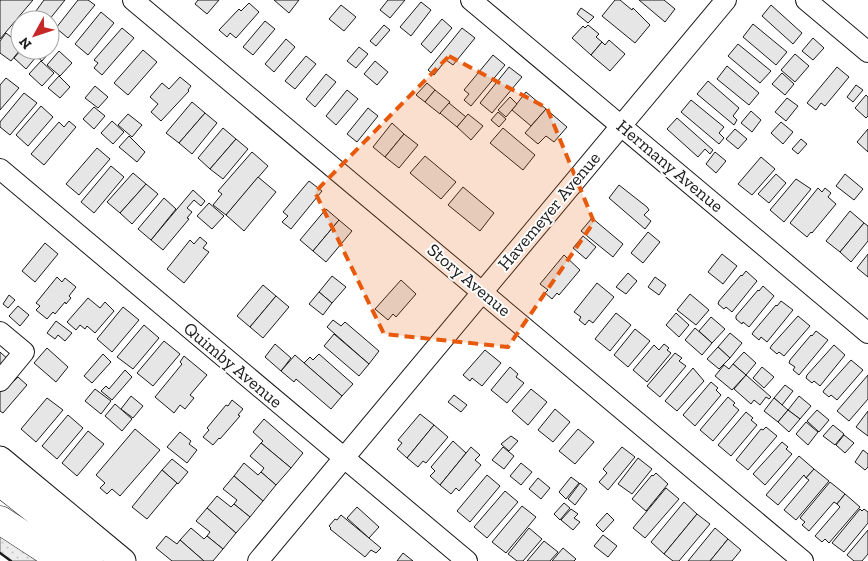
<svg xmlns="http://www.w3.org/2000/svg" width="868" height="561" viewBox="0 0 868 561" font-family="'Zilla Slab',serif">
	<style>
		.grass { fill: url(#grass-dots); stroke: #6a6a6a }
		.building { fill: #e6e6e6; stroke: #1a1a1a }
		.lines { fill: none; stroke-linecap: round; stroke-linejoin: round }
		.minor-casing { stroke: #1a1a1a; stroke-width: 22 }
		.major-casing { stroke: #1a1a1a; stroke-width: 27 }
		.highway-casing { stroke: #1a1a1a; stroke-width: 29 }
		.minor { stroke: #fff; stroke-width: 20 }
		.major { stroke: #fff; stroke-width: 25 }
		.highway { stroke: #fff; stroke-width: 28 }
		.wall { stroke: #1a1a1a; stroke-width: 2.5 }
		.marked { fill: #e8590c; fill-opacity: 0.2; stroke: #e8590c; stroke-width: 4; stroke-dasharray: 10 6; stroke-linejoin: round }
		.labels { text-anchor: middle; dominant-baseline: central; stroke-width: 4; stroke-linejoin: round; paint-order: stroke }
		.street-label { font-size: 18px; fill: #1a1a1a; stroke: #fff }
	</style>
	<defs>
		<pattern id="grass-dots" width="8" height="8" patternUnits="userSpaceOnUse" patternTransform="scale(1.25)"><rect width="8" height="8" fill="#ededed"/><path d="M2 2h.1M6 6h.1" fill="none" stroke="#cbcbcb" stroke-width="1.8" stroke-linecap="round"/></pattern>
	</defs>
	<rect width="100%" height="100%" fill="#fff"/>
	<path class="grass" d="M0,531L47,561H11L0,553Z"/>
	<g class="building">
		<path d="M0,0H33L0,39Z"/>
		<path d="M44,0H65L49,20L36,11Z"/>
		<path d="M78,0H88L95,5L68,38L56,28Z"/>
		<path d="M198,0H219L207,14L195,4Z"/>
		<path d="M274,0H299L289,13Z"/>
		<path d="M388,0H405L390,18L380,10Z"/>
		<path d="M615,0H620L632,10L633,8L650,25L635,43L602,16Z"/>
		<path d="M639,0H664L675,9L665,22Z"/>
		<path d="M421,2L431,10L411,36L400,27Z"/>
		<path d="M249,3L259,12L236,38L230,33L227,37L219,30L239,9L241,11Z"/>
		<path d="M341,5L356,17L344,31L329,19Z"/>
		<path d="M771,5L802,33L793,44L762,16Z"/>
		<path d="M581,8L594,17L588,23L577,14Z"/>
		<path d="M101,12L114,23L88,55L75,44Z"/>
		<path d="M442,19L452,28L431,53L421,44Z"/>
		<path d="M265,21L275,29L253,55L243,47Z"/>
		<path d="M753,24L787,52L776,65L743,37Z"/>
		<path d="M384,25L390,30L376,46L370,41Z"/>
		<path d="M588,25L599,34L596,37L602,42L591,55L572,38L583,26L585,28Z"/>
		<path d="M122,28L134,38L102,75L94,68L98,63L94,60Z"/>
		<path d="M462,28L475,38L453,65L446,60L434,75L428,70Z"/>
		<path d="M6,33L20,44V50L11,61L0,53V41Z"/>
		<path d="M813,38L824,48L813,60L802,51Z"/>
		<path d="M286,39L295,47L274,72L265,64Z"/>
		<path d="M609,40L625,54L610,71L591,55L602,42L605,45Z"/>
		<path d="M50,44L54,47L42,61L29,50H50Z"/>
		<path d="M738,44L771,71L760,83L728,56Z"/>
		<path d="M359,47L368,54L356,68L347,61Z"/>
		<path d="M21,50H29L36,57L26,69L14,58Z"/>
		<path d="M143,50L157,62L128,95L114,83Z"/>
		<path d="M59,51L72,63L60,76L47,65Z"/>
		<path d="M795,54L809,66L795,82L781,70Z"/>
		<path d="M493,55L505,65L471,106L464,100L469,94L464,90Z"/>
		<path d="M306,56L316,64L295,89L285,81Z"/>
		<path d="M41,61L54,73L42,86L29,74Z"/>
		<path d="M375,61L388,72L377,85L364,74Z"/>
		<path d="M727,66L759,93L749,105L717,79Z"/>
		<path d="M509,67L522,77L492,113L480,103Z"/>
		<path d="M837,67L849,77L825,106L821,103L816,110L807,103Z"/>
		<path d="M782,73L794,84L785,95L772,84Z"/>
		<path d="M326,74L336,82L315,107L306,99Z"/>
		<path d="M59,76L70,87L60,98L48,88Z"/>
		<path d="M180,77L191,86L188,90L189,91L161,121L151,112L158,104L150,97L162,83L169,89Z"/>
		<path d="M6,78L19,88L0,110V85Z"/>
		<path d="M708,81L739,108L733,116L737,120L734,125L697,94Z"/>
		<path d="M427,83L435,90L425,102L416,95Z"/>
		<path d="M856,85L863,90L853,102L847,97Z"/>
		<path d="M95,86L108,97L98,108L85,98Z"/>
		<path d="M347,90L358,99L336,125L326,116Z"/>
		<path d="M435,90L450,102L440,114L425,102Z"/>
		<path d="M526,92L546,109L531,126L512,110Z"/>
		<path d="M24,93L37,103L10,135L0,127V122Z"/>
		<path d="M866,95L868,97V116L866,118L855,108Z"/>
		<path d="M510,97L517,104L506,117L498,110Z"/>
		<path d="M787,98L798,106L786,121L775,112Z"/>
		<path d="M691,100L724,127L719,133L724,138L719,144L681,112Z"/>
		<path d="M192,102L205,113L179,143L166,133Z"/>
		<path d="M449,103L466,117L457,127L440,113Z"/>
		<path d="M41,106L53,117L28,146L16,135Z"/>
		<path d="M94,107L105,116L94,129L83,119Z"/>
		<path d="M368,108L378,116L357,142L347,134Z"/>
		<path d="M546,109L567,127L554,142L546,136L538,144L525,133Z"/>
		<path d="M751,111L761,120L752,132L741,123Z"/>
		<path d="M498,112L506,119L499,127L491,120Z"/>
		<path d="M205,113L217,123L192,154L179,143Z"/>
		<path d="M128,114L142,125L132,137L118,125Z"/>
		<path d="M468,114L483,126L471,140L457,127Z"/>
		<path d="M677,118L713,150L710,154L705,149L698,157L667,129Z"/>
		<path d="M69,121L76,127L44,165L31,154L59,122L64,127Z"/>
		<path d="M112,121L124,132L113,144L101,133Z"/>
		<path d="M781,122L793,132L783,144L771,133Z"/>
		<path d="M392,123L404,134L385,157L373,147Z"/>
		<path d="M223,128L236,139L210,169L198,158Z"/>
		<path d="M503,128L535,155L523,170L490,143Z"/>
		<path d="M735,129L747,139L738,149L726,139Z"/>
		<path d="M868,129V152L857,142Z"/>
		<path d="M404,134L418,145L399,168L385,157Z"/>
		<path d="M129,136L145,152L137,162L119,147Z"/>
		<path d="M236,139L248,149L223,179L210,169Z"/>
		<path d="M801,139L807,144L798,154L792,149Z"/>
		<path d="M97,148L110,159L79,195L66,184Z"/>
		<path d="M252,152L268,166L226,215L213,205L222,194L218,191Z"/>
		<path d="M715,152L726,161L716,173L706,164Z"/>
		<path d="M425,156L456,182L441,199L410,173Z"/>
		<path d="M761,157L775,169L752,195L738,184Z"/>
		<path d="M111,166L124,177L94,213L81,202Z"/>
		<path d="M133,173L146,184L120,213L107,202Z"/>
		<path d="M776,174L786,183L769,203L758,194Z"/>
		<path d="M845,174L863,189L854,200L836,186Z"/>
		<path d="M258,177L276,192L244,231L226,215Z"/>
		<path d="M796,179L811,189L784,222L770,210Z"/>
		<path d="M309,181L322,191L291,229L282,222L288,216L283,212Z"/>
		<path d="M146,184L158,194L132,224L120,213Z"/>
		<path d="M619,185L647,207L649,210L644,215L651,221L645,229L609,198Z"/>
		<path d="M463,187L494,213L480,231L448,205Z"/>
		<path d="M818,188L822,192L825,188L831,193L828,197L836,204L812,233L811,232L807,237L790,223Z"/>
		<path d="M193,190L205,201L201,206L194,200L187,208L192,212L187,218L189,219L163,250L151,240Z"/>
		<path d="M164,198L176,209L151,240L138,229Z"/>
		<path d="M209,203L224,216L212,229L197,216Z"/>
		<path d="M326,209L339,220L313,251L300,240Z"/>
		<path d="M850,211L864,223L840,252L826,241Z"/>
		<path d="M592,218L623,244L613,257L581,231Z"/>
		<path d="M339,220L352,231L326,262L313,251Z"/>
		<path d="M864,223L868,226V241L851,262L840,252Z"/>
		<path d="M648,232L660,242L643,263L631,253Z"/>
		<path d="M583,236L596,247L586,259L573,248Z"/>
		<path d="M200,237L207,243L203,248L209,252L184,283L167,269L190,240L194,244Z"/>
		<path d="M45,243L58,254L35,282L22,271Z"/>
		<path d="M722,254L737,266L723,284L708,272Z"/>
		<path d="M868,254V277L857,268Z"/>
		<path d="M564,255L580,270L559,295L557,293L552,299L545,293L548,290L540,284Z"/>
		<path d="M746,271L757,281L732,312L726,307L724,309L718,304L719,301L741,275L742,276Z"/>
		<path d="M628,273L637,281L626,294L616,287Z"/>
		<path d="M332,276L346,287L332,303L319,292Z"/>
		<path d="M57,277L62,282L65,278L76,287L69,296L71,298L66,304L65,302L55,314L53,312L47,319L36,310L40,306L36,303Z"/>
		<path d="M655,277L666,285L659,295L648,287Z"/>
		<path d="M401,280L416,294L396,317L393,314L388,320L375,309Z"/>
		<path d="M597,283L614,297L593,323L589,320L585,325L579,320L581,317L574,312Z"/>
		<path d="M263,285L276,296L250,327L237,316Z"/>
		<path d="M763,286L774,296L749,327L743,322L742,324L736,319V316L758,290L759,291Z"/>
		<path d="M319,292L332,303L323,315L309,304Z"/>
		<path d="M690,294L709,310L696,325L677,310Z"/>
		<path d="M9,295L15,300L8,308L3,304Z"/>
		<path d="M276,296L289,307L263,338L250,327Z"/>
		<path d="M88,298L100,308L105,302L114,311L95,333L87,326L85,329L80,325L76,330L67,322Z"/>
		<path d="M781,301L793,310L767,342L761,337L759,340L752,334L754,331L776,305L777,306Z"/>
		<path d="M18,306L29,315L20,326L9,316Z"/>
		<path d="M123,307L139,320L112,352L97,339Z"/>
		<path d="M616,313L631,325L610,351L595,339Z"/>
		<path d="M676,313L689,325L679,337L666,325Z"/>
		<path d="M798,316L810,326L784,356L779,352L777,354L770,348L772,345Z"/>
		<path d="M711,317L725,329L712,343L699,331Z"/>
		<path d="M333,320L341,326L345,322L379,351L369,364L327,327Z"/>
		<path d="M56,321L72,333L65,341L58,335L55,339L47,333Z"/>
		<path d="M144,325L159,338L133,369L117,357Z"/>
		<path d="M695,328L712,343L702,355L685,340Z"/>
		<path d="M635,329L650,341L628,367L614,355Z"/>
		<path d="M816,331L828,340L799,375L793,370L795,367L789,363L790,360L811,335L812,336Z"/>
		<path d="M730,333L742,343L730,358L718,347Z"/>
		<path d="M334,334L369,364L359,376L324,346Z"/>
		<path d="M164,341L180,354L153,386L137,373Z"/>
		<path d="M275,344L291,358L281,371L265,357Z"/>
		<path d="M664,344L669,348L667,350L671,353L647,382L633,370L654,345L659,350Z"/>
		<path d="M834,345L845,355L820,386L814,381L812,383L806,378L807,375Z"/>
		<path d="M718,347L730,358L719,369L707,359Z"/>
		<path d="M47,348L68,367L56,382L34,363Z"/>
		<path d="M485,350L501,363L482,386L472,378L470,381L463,375Z"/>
		<path d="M0,352L9,360L0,371Z"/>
		<path d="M744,352L756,363L746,375L733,364Z"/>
		<path d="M675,353L682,358L679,361L686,366L660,397L647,386Z"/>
		<path d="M103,354L111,362L92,383L84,376Z"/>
		<path d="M319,354L353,384L342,396L304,363L310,357L313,360Z"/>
		<path d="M295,355L342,396L331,409L296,379L294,382L281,371Z"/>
		<path d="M184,356L207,375L190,395L194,398L185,409L180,405L174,413L155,397L182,364L180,362Z"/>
		<path d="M851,360L863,370L837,400L831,395L829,397L823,392L824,390Z"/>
		<path d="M733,364L746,375L732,390L715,376L724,365L729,369Z"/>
		<path d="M510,367L518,374L516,377L524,383L507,403L491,390Z"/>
		<path d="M762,367L774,377L764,388L753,378Z"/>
		<path d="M693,368L704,381L677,411L665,401Z"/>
		<path d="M125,370L132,377L112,400L101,391L106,386L109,389Z"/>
		<path d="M746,375L771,397L769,399L766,397L760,405L754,400L751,404L734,389Z"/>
		<path d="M868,375V399L849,421L837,411Z"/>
		<path d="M18,377L27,385L3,413L0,411V392L11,379L14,381Z"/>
		<path d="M711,382L718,388L716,390L721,395L695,426L683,415Z"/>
		<path d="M785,385L793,391L782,405L774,398Z"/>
		<path d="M95,389L111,401L101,414L85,401Z"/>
		<path d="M531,389L547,402L528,425L512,411Z"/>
		<path d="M454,395L467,405L461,412L448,402Z"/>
		<path d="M131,396L143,406L133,418L121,409Z"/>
		<path d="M799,396L811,406L800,419L788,410Z"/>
		<path d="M728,397L735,403L733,405L739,410L713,441L700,430Z"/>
		<path d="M47,398L63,410L36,442L21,429Z"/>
		<path d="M774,398L788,410L778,422L764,411Z"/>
		<path d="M232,400L243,409L238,415L240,416L220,439L219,438L213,445L203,437L209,430L207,428L226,405L228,406Z"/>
		<path d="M115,404L132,419L122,431L105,416Z"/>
		<path d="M555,409L570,422L553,442L538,430Z"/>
		<path d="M788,410L800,419L789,432L778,422Z"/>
		<path d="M817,410L829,420L819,432L807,421Z"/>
		<path d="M868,411V436L856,427Z"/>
		<path d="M746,412L753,418L751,420L757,425L731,456L718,445Z"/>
		<path d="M420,414L434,425L407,458L397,449L402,443L398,440Z"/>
		<path d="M68,415L83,428L57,459L42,446Z"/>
		<path d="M264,419L303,453L291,468L261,443L263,441L253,432Z"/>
		<path d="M806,422L818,432L808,445L796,434Z"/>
		<path d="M434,425L448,437L426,463L423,461L418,467L407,458Z"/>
		<path d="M833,425L844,434L835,445L823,436Z"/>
		<path d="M766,427L777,436L748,470L736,460L761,429L763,430Z"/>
		<path d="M135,429L160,450L120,496L112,489L107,494L100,488L105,483L96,475Z"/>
		<path d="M578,429L594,442L575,464L559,451Z"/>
		<path d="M88,431L104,444L77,476L62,463Z"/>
		<path d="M180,432L191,441L189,444L197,450L187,463L167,447Z"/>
		<path d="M844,435L854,443L845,453L836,445Z"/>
		<path d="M511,436L518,441L509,451L501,444Z"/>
		<path d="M453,441L466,453L440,485L430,476L435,471L431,467Z"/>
		<path d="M782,442L788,447L786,449L792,454L765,485L753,474Z"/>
		<path d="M261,443L291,468L276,485L261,472L264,468L250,456Z"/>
		<path d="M471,447L480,455L475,460L481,465L459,491L456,488L451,494L440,485Z"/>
		<path d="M503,447L514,456L504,469L492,460Z"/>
		<path d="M622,447L635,457L608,490L599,482L607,473L603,469Z"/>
		<path d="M863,450L868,454V467L865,470L855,462Z"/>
		<path d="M799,456L814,469L806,478L804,475L778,505L766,495Z"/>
		<path d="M638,458L652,469L632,494L618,484Z"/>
		<path d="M172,459L188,472L178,484L162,470Z"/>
		<path d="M244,463L258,475L261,472L276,485L263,501L234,476Z"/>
		<path d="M521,463L532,472L521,485L510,476Z"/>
		<path d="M814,469L829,481L796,520L784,510L809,480L806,478Z"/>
		<path d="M162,470L177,483L147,519L132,507Z"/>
		<path d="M656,473L668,484L646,511L632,499L652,475L653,476Z"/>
		<path d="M487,475L500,486L470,522L457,511Z"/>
		<path d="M234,476L263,501L250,517L234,504L237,500L223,489Z"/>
		<path d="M571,477L579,483L566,499L559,492Z"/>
		<path d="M538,478L550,488L541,499L529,489Z"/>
		<path d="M830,482L845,494L837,504L834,502L809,531L802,525L805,522L800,518Z"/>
		<path d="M580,483L587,489L575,505L568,499Z"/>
		<path d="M666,488L679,499L645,538L633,528Z"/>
		<path d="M505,491L518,502L487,538L474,527Z"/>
		<path d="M845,494L860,507L829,543L825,539L822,542L815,536L840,507L837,504Z"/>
		<path d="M217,496L231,507L234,504L250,517L236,533L207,508Z"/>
		<path d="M684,502L697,514L664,554L651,542Z"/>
		<path d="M564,503L570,508L560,520L554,514Z"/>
		<path d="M522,506L536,517L506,553L492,542Z"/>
		<path d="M357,507L379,527L369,538L347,518Z"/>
		<path d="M207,508L236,533L223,549L207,536L210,532L196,521Z"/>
		<path d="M571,509L578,514L574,518L580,522L573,530L561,520Z"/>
		<path d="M860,509L862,511L864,509L868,512V523L844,552L832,543Z"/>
		<path d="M607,513L614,520L603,532L596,525Z"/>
		<path d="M697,514L710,524L679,561H673L664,554Z"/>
		<path d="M341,515L381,548L376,553L371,550L365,557L330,529L331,528L329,526L335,519L337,520Z"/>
		<path d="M191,528L204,539L207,536L223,549L213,561H204L180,540Z"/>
		<path d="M529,528L542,539L523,561H517L508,554Z"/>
		<path d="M715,528L728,539L710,561H688Z"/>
		<path d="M868,530V554L862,561H854L847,555Z"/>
		<path d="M603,535L617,546L608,557L594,546Z"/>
		<path d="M166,536L177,544L180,540L204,561H172L156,548Z"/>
		<path d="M728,539L741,550L732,561H710Z"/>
		<path d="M544,541L558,552L550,561H527Z"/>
		<path d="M563,548L576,559L574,561H552Z"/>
		<path d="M403,553L413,561H397Z"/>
	</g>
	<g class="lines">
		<g class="minor-casing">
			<g id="minor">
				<path d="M133,0L803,561"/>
				<path d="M471,0L868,333"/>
				<path d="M806,0L868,52"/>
				<path d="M0,169L467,561"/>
				<path d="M0,332L24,352L0,381"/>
				<path d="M258,561L726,0"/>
			</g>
		</g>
		<g class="major-casing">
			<path id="major" d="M0,459L123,561"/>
		</g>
		<g class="highway-casing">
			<g id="highway">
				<path d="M0,482L37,511L89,561"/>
				<path d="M0,520L63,561"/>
			</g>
		</g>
		<use href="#minor" class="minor"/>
		<use href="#major" class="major"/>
		<use href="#highway" class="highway"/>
		<path class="wall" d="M0,553L11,561"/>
	</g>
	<path class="marked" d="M449,56L547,108L594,222L508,347L384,334L315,192Z"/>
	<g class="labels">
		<g class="street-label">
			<text transform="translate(670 166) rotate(40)">Hermany Avenue</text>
			<text transform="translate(549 211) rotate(-50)">Havemeyer Avenue</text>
			<text transform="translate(469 280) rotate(40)">Story Avenue</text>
			<text transform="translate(233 365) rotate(40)">Quimby Avenue</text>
		</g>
	</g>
	<g transform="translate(35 35) rotate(230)"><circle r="24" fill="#ffffff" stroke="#a3a3a3"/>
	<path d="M0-4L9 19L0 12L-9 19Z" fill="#c62828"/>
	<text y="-8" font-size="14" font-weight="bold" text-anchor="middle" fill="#1a1a1a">N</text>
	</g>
</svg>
